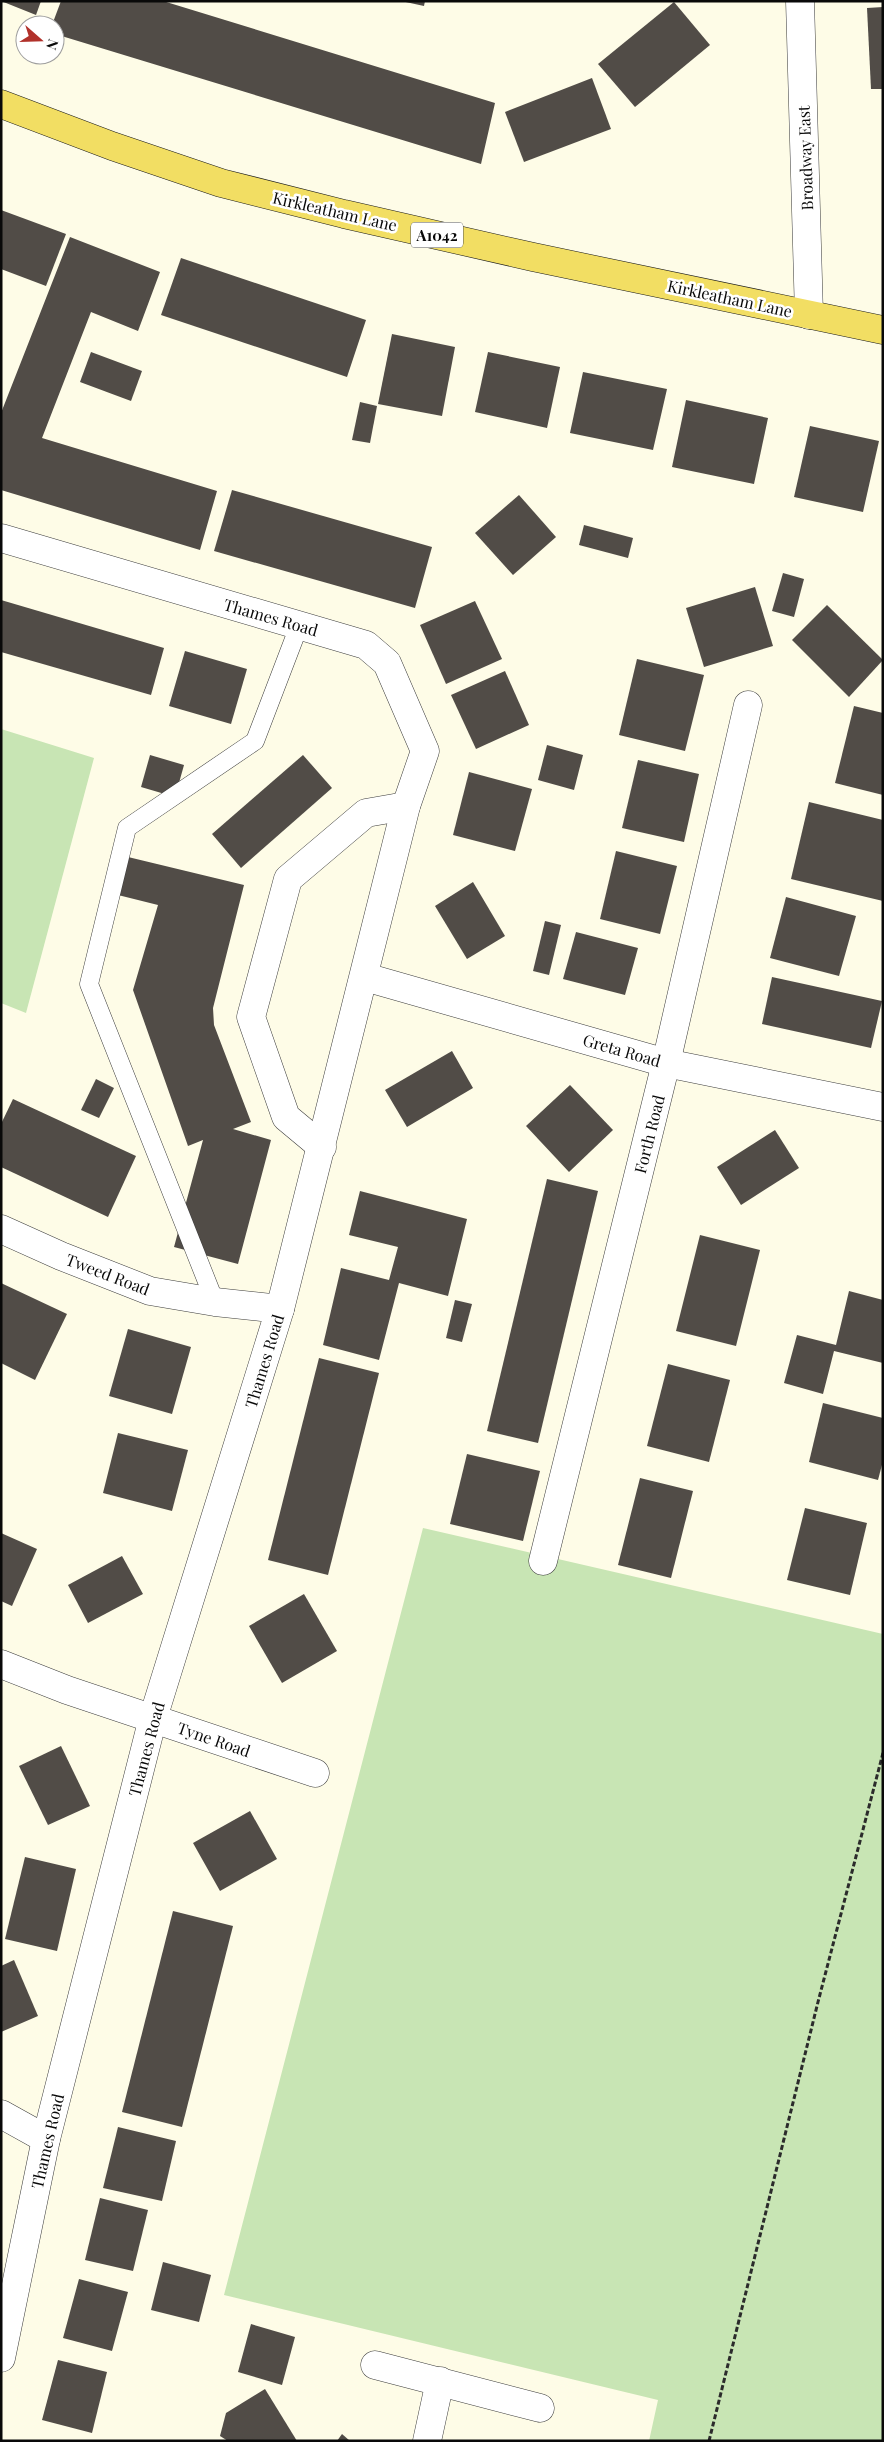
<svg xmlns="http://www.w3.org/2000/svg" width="884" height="2442" viewBox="0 0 884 2442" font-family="'Playfair Display',serif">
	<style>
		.green { fill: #c8e5b4 }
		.building { fill: #514c47 }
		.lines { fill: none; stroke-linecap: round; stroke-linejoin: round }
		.service-casing { stroke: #3c3c3c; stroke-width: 19 }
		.minor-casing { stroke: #3c3c3c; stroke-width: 29 }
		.primary-casing { stroke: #1a1a1a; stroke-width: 29 }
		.path { stroke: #2b2b2b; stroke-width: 3; stroke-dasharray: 5 2.5; stroke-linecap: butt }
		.service { stroke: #fff; stroke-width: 18 }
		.minor { stroke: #fff; stroke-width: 28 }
		.primary { stroke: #f2de63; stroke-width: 28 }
		.labels { text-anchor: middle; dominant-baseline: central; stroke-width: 5; stroke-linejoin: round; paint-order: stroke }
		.shield { fill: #fff; stroke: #535353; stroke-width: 1 }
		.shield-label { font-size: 15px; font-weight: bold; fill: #090909 }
		.street-label { font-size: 16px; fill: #090909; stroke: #fff }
	</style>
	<rect width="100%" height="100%" fill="#fefce7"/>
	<g class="green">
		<path d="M1,729L94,758L26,1013L1,1003Z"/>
		<path d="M423,1528L883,1634V2441H649L658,2400L224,2295Z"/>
	</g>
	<g class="building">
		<path d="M1,1H41L36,15Z"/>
		<path d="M61,1H163L495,103L481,164L55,34V25H52Z"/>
		<path d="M401,1H425L424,6Z"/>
		<path d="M674,2L710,45L635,107L598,64Z"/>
		<path d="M883,7V89H871L867,8Z"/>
		<path d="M592,78L611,129L524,162L505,112Z"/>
		<path d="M1,210L66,234L46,286L1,269Z"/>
		<path d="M70,237L160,272L138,331L91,312L42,438L217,491L200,550L1,490V413Z"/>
		<path d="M181,258L366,320L347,377L161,315Z"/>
		<path d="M392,334L455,347L442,416L378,404Z"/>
		<path d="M91,352L142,371L131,401L80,382Z"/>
		<path d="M488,352L560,367L547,428L475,412Z"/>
		<path d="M583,372L667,389L653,450L570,433Z"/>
		<path d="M686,400L768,418L754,484L672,467Z"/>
		<path d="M360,402L377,406L370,443L352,440Z"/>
		<path d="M810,426L879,441L863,512L794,497Z"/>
		<path d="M232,490L432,547L415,608L214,551Z"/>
		<path d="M519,495L556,537L513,575L475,533Z"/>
		<path d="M584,525L633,538L628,558L579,545Z"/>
		<path d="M783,573L804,579L794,617L772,611Z"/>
		<path d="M755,587L773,646L704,667L686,608Z"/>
		<path d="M1,600L164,648L151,695L1,652Z"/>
		<path d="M475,601L502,659L446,684L420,625Z"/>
		<path d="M827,605L883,660L849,697L792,640Z"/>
		<path d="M185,651L247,669L231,724L169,706Z"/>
		<path d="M637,659L704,675L685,751L619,735Z"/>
		<path d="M505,671L529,725L476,749L451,695Z"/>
		<path d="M854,706L883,713V795L835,783Z"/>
		<path d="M547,745L583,755L574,790L538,780Z"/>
		<path d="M150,755L184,765L175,797L141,787Z"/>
		<path d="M303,755L332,788L241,868L212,834Z"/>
		<path d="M638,760L699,774L684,842L622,828Z"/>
		<path d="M469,772L532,789L515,851L453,835Z"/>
		<path d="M809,802L883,820V901L791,879Z"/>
		<path d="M616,851L677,866L660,934L600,919Z"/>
		<path d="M128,857L244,885L213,1008L214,1025L251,1122L233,1129L271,1140L238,1264L174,1247L203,1140L188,1146L133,990L158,905L118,895Z"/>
		<path d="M473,882L505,936L467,959L435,906Z"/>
		<path d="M786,897L856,916L839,976L770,958Z"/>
		<path d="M545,921L561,925L549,975L533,971Z"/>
		<path d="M576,932L638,948L625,995L563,979Z"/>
		<path d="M772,977L882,1001L871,1048L762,1024Z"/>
		<path d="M452,1051L473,1088L407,1127L385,1090Z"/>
		<path d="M96,1079L114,1088L99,1118L81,1110Z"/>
		<path d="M570,1085L613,1130L569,1172L526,1126Z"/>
		<path d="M13,1099L136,1156L108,1217L1,1167V1124Z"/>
		<path d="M775,1130L799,1168L741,1205L717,1167Z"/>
		<path d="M547,1179L598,1191L538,1443L487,1431Z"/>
		<path d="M360,1191L467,1219L448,1296L399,1283L379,1360L323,1345L341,1268L389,1280L398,1247L349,1235Z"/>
		<path d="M700,1235L760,1250L736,1346L676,1331Z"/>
		<path d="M1,1283L67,1314L35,1380L1,1363Z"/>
		<path d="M849,1291L883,1300V1363L834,1351L823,1394L784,1383L797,1335L836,1345Z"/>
		<path d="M455,1300L472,1304L462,1342L446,1338Z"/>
		<path d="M128,1329L191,1347L172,1414L109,1396Z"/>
		<path d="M319,1358L379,1373L328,1575L268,1560Z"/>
		<path d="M668,1364L730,1380L709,1462L647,1446Z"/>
		<path d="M823,1403L883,1418V1461L878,1480L809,1462Z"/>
		<path d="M118,1433L188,1450L172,1511L103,1493Z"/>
		<path d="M467,1454L540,1471L523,1541L450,1524Z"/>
		<path d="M640,1478L693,1491L671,1578L618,1565Z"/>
		<path d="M805,1508L867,1523L850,1595L787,1580Z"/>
		<path d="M1,1533L37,1549L12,1606L1,1601Z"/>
		<path d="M122,1556L143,1594L88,1623L68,1585Z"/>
		<path d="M304,1594L337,1651L282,1683L249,1626Z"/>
		<path d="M61,1746L90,1806L48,1825L19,1766Z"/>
		<path d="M250,1811L277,1859L220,1891L193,1843Z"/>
		<path d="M25,1857L76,1869L57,1951L5,1939Z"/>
		<path d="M173,1911L233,1926L182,2127L122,2112Z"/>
		<path d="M14,1960L38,2016L1,2032V1966Z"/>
		<path d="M118,2127L176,2141L162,2201L103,2188Z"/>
		<path d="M100,2198L148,2210L133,2271L85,2260Z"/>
		<path d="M163,2262L211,2275L199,2322L151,2310Z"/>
		<path d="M79,2279L128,2292L112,2351L63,2338Z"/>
		<path d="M251,2324L295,2337L282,2385L238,2372Z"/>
		<path d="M58,2360L107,2372L92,2433L42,2420Z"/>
		<path d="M265,2389L297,2441H228L220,2436L226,2413Z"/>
		<path d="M342,2434L350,2441H337Z"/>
	</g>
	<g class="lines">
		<g class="service-casing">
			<path id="service" d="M215,1302L89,984L127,828L255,741L299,626"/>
		</g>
		<g class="minor-casing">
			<g id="minor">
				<path d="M800,1L809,315"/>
				<path d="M1,538L366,645L387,663L425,751L406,806L280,1309L153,1718L46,2139L1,2358"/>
				<path d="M365,977L666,1063L883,1107"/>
				<path d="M322,1147L286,1117L251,1017L288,879L366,813L406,806"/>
				<path d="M1,1229L61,1256L150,1291L215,1302L280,1309"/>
				<path d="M543,1561L666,1063L748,705"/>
				<path d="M1,1664L67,1690L315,1773"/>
				<path d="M1,2114L46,2139"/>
				<path d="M375,2365L540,2408"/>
				<path d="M427,2441L440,2381"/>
			</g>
		</g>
		<g class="primary-casing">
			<path id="primary" d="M1,104L112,146L221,183L344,214L533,257L883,330"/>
		</g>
		<path class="path" d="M709,2441L818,2002L883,1753"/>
		<use href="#service" class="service"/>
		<use href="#minor" class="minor"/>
		<use href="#primary" class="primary"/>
	</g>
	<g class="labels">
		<rect class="shield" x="411" y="222.5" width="52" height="25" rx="4"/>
		<g class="shield-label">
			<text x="437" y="235">A1042</text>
		</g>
		<g class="street-label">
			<text transform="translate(805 158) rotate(-92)">Broadway East</text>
			<text transform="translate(335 211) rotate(13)">Kirkleatham Lane</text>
			<text transform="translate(730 298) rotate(12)">Kirkleatham Lane</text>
			<text transform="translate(271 617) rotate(16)">Thames Road</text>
			<text transform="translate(622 1050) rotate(16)">Greta Road</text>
			<text transform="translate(649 1134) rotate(-76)">Forth Road</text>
			<text transform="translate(108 1274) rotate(21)">Tweed Road</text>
			<text transform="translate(264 1361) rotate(-73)">Thames Road</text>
			<text transform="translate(214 1739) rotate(19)">Tyne Road</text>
			<text transform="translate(146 1749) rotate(-75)">Thames Road</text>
			<text transform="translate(47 2141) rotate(-77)">Thames Road</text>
		</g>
	</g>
	<rect width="884" height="2442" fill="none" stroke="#090909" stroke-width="5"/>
	<g transform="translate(40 40) rotate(110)"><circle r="24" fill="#ffffff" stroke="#9d9d9d"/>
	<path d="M0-4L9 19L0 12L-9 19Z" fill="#b1312a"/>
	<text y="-8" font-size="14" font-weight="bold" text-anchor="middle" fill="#090909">N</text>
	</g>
</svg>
